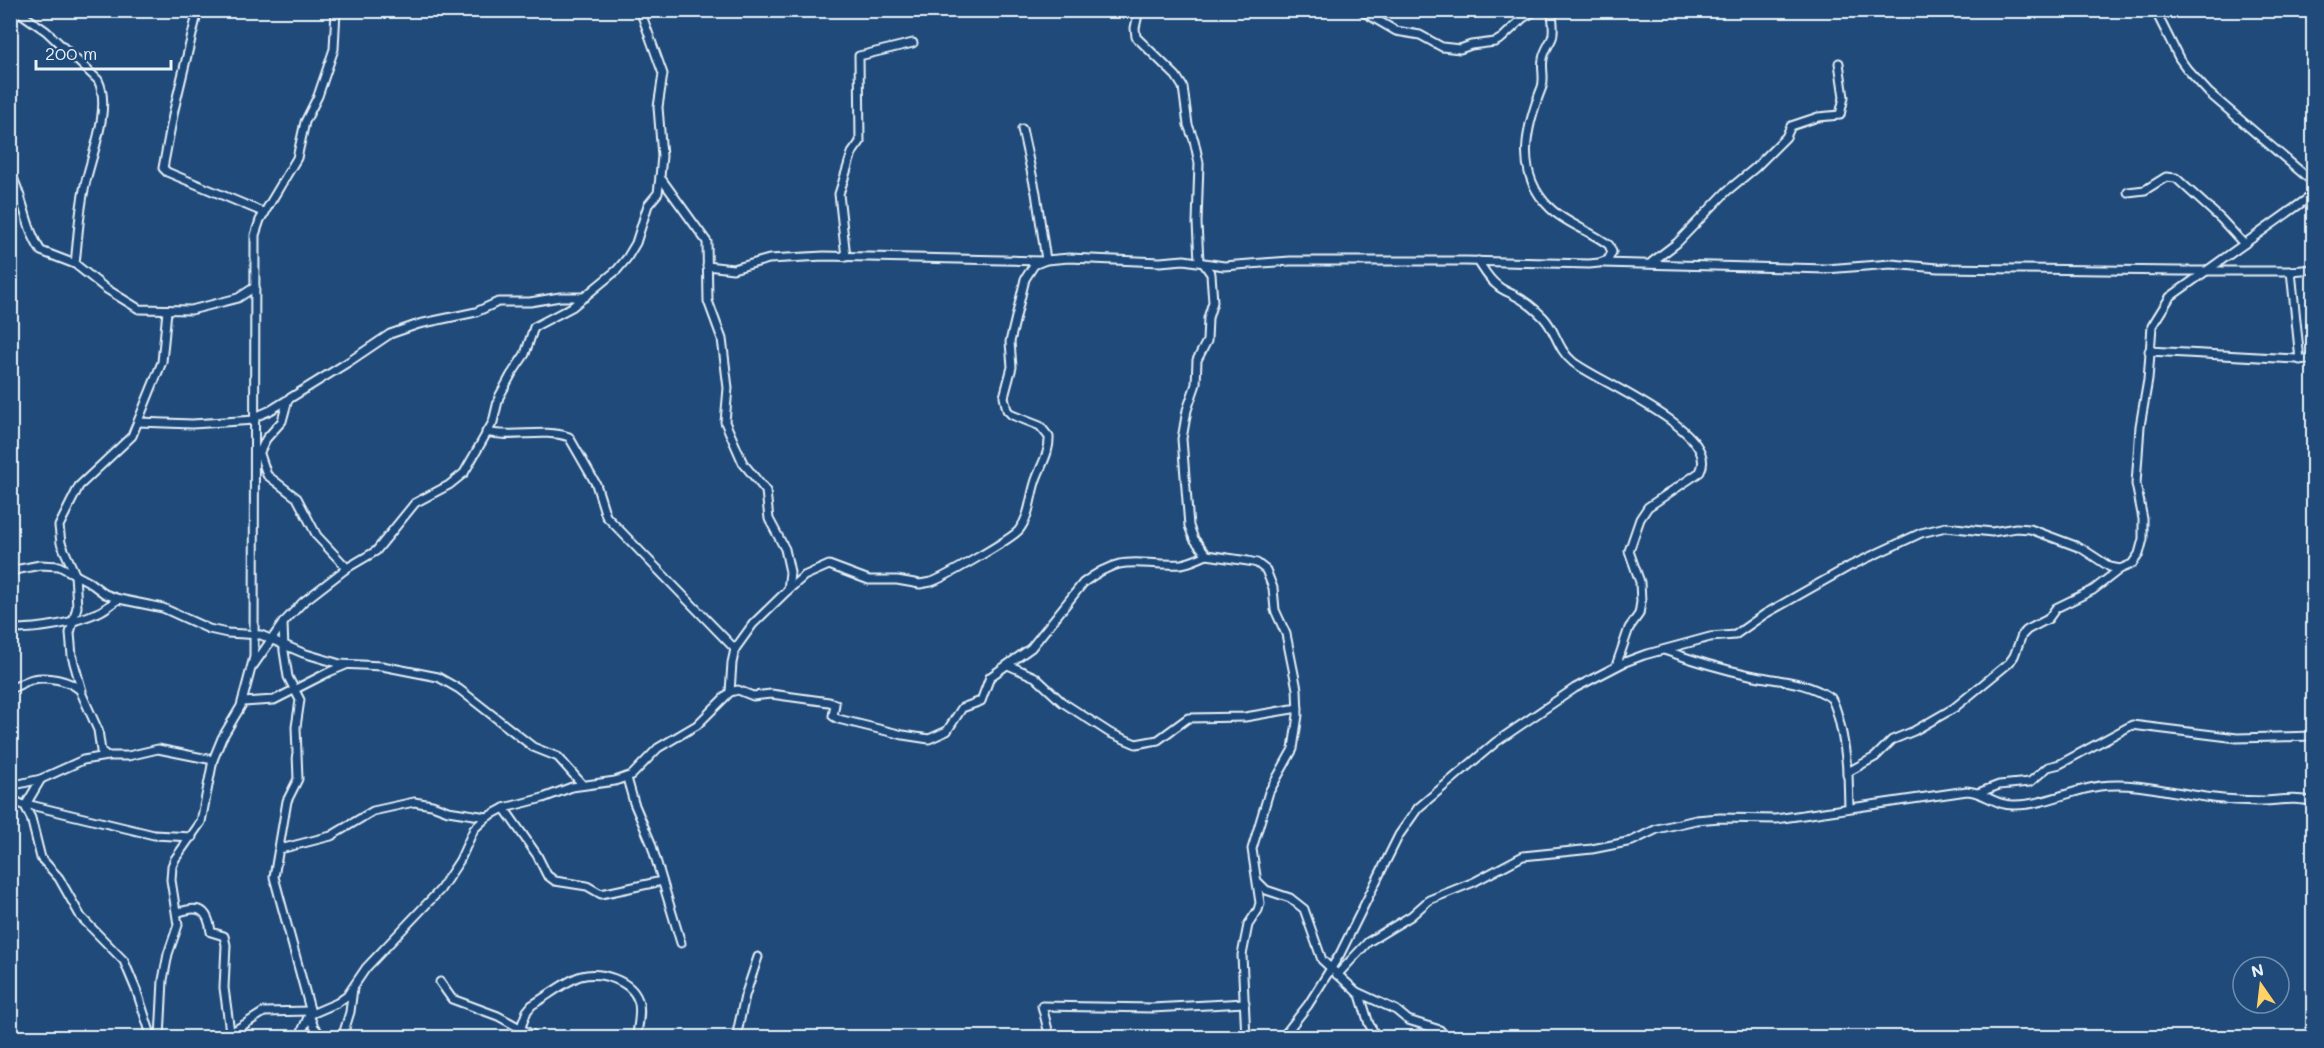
<svg xmlns="http://www.w3.org/2000/svg" width="2324" height="1048" viewBox="0 0 2324 1048" font-family="Mali,sans-serif">
	<style>
		.lines { fill: none; stroke-linecap: round; stroke-linejoin: round }
		.minor-casing { stroke: #e8f1f8; stroke-width: 11 }
		.minor { stroke: #1f4a7a; stroke-width: 7 }
	</style>
	<rect width="100%" height="100%" fill="#1f4a7a"/>
	<filter id="ink" filterUnits="userSpaceOnUse"><feTurbulence type="fractalNoise" baseFrequency=".0167" numOctaves="2"/><feDisplacementMap in="SourceGraphic" scale="12" xChannelSelector="R" yChannelSelector="G"/><feConvolveMatrix kernelMatrix="1 2 1 2 8 2 1 2 1" color-interpolation-filters="sRGB"/></filter>
	<g filter="url(#ink)">
		<g class="lines">
			<g class="minor-casing">
				<g id="minor">
					<path d="M16,10L46,31L98,80C112,107 91,157 85,185C79,211 78,238 75,264"/>
					<path d="M198,10L174,110L163,168L167,172L265,213"/>
					<path d="M1139,10L1135,28L1136,37L1176,76L1183,87L1188,125L1194,140L1199,163L1197,223L1199,261"/>
					<path d="M1360,10L1396,31L1420,35L1442,47L1460,49L1471,45L1495,42L1502,38L1523,18L1537,10"/>
					<path d="M2155,10L2179,58L2187,69L2209,93L2314,183"/>
					<path d="M1022,129L1036,193L1046,260"/>
					<path d="M10,172C24,197 25,227 41,251L75,264L105,288L139,309L191,310L238,298L255,287"/>
					<path d="M2128,192L2145,190L2166,177L2176,178L2221,219L2244,244"/>
					<path d="M846,257L839,194L852,153L860,142L859,56L913,43"/>
					<path d="M1478,261C1484,270 1489,280 1498,286C1502,290 1508,292 1514,295C1524,300 1535,309 1543,317C1556,330 1557,349 1573,362C1598,382 1722,431 1700,472L1648,507L1640,519L1629,551L1640,582L1641,602L1639,614L1629,628L1616,666"/>
					<path d="M1652,262L1677,243L1727,191L1755,168L1786,137L1791,126L1818,117L1840,115L1844,97L1839,63"/>
					<path d="M1603,263L1826,269L1891,264L1938,268L2179,271H2291L2314,269"/>
					<path d="M1204,264L1211,274L1213,302L1208,318L1207,341L1197,360L1196,384L1187,410L1182,439L1189,526L1194,539L1207,555L1248,561L1257,563L1266,570L1273,588L1275,610L1286,634L1297,689L1298,715L1293,749L1269,792L1252,849L1260,903L1258,910L1248,925L1242,955L1246,1038"/>
					<path d="M707,266L733,269L769,259L824,256L1042,261"/>
					<path d="M2291,271L2300,360"/>
					<path d="M2149,351L2314,360"/>
					<path d="M255,417L271,410L350,361L390,334L419,324L476,312L498,302H530L560,297H585"/>
					<path d="M138,422L192,424L255,420"/>
					<path d="M486,432C514,439 542,428 569,437L596,484L606,516L735,649"/>
					<path d="M260,454L267,475L297,498L317,536L347,568"/>
					<path d="M258,456L266,439L282,421L288,399"/>
					<path d="M10,571L40,565L59,566L89,582L105,594L119,599L163,608L209,629L227,633L261,635L303,653L340,664L382,666L438,677L459,689L533,747L558,757L582,784"/>
					<path d="M788,590L804,576L829,565L869,580H897L920,584L931,582C942,579 1013,538 1019,530C1031,515 1030,494 1037,477C1042,464 1050,451 1049,437L1040,426L1012,415L1007,410L1004,397L1012,367L1010,342L1025,279L1034,265L1046,260L1069,258L1160,262L1184,260L1224,266L1290,261H1466L1589,264L1599,263L1608,260L1612,252L1609,245C1591,231 1565,223 1550,208C1514,173 1526,127 1542,87C1545,78 1541,68 1543,59C1544,51 1549,45 1552,38C1555,30 1552,19 1552,10"/>
					<path d="M283,623L284,651L288,677L300,700L296,727L298,779L287,801L274,877L311,1013"/>
					<path d="M10,629C40,629 71,624 99,612C106,609 112,603 119,599"/>
					<path d="M1664,650C1692,660 1721,669 1750,675C1779,681 1806,681 1831,698C1840,713 1847,757 1847,775"/>
					<path d="M1008,665L1035,677L1062,702L1110,733L1136,744L1158,740L1188,718L1245,717L1298,708"/>
					<path d="M253,666L283,623L303,602L347,568L376,551L415,503L449,485L464,473L493,422L499,397L511,375L525,354L534,327L572,307L617,270L627,258L636,243L648,205L658,193L660,177"/>
					<path d="M10,689C18,686 25,681 33,679C47,676 69,680 80,690L98,730L101,751L107,756"/>
					<path d="M82,691L72,656L70,633L77,607L75,574L61,543L59,526L79,486L132,436L162,362L167,311"/>
					<path d="M730,692L738,690L753,696L771,694L829,702L835,704L833,716L838,719L903,735L929,739L947,731L962,708L981,701L990,677L1031,648L1083,583C1124,552 1136,566 1181,564C1190,563 1199,558 1207,555"/>
					<path d="M243,702L274,700L329,672L346,665"/>
					<path d="M627,778L634,803L651,843L681,943"/>
					<path d="M10,786L41,779L83,760L107,756H128L158,749L213,760"/>
					<path d="M1978,793L1999,785L2030,782L2048,767L2060,764L2132,725L2237,738L2314,736"/>
					<path d="M10,798L25,806L31,818L41,858L59,878L81,917L124,961L137,992L152,1038"/>
					<path d="M26,804L154,835L192,837"/>
					<path d="M25,806L41,779"/>
					<path d="M504,808L537,855L547,875L555,881L587,886L601,894L662,881"/>
					<path d="M1849,808L1848,772L1875,757L1892,740L1914,731L1954,708L2009,663L2014,656L2022,635L2027,630L2048,619L2056,608L2093,590L2120,569"/>
					<path d="M280,849L331,836L373,811L414,802L432,805L448,811L487,817"/>
					<path d="M1258,882L1266,890L1290,898L1304,909L1322,960L1360,995L1369,1024L1377,1038"/>
					<path d="M177,913C198,905 208,908 211,932L224,936L226,945L224,988L230,1032"/>
					<path d="M1337,975L1368,942L1411,916L1429,900L1474,882L1523,856L1592,849L1632,841L1657,829L1696,820L1720,818L1776,819L1967,791C1985,792 1995,806 2015,805C2044,805 2071,790 2100,786C2141,781 2182,796 2223,799C2236,800 2250,801 2264,801C2282,800 2296,797 2314,802"/>
					<path d="M440,982L452,999L498,1016L538,1038"/>
					<path d="M1357,992L1396,1010L1408,1020L1440,1030L1446,1038"/>
					<path d="M309,1015L314,1027L324,1038"/>
					<path d="M521,1027L527,1011L532,1005C546,997 567,980 581,976C600,971 631,980 638,1000C642,1010 638,1028 636,1038"/>
					<path d="M160,1038L163,980L168,954L178,925L171,880L172,866L175,859L201,822L213,760L222,738L241,706L254,657L255,235L260,220L297,158L305,122L318,96L334,49L336,10"/>
					<path d="M223,1038L264,1012L310,1011"/>
					<path d="M299,1038L309,1015L337,1003L347,996L366,968L440,890L460,860L474,829L487,817L504,808L543,798L572,787L615,781L632,775L658,748L697,725L730,692L732,663L735,649L753,624L788,590L790,572L785,549L769,519L766,491L743,463L725,422L728,388L722,339L708,301L707,242L660,177L662,156L658,107L663,74L640,10"/>
					<path d="M342,1038L350,1012L353,988"/>
					<path d="M736,1038L745,996L758,957"/>
					<path d="M1050,1038L1042,1006L1152,1008L1245,1003"/>
					<path d="M1282,1038L1308,1005L1340,954L1399,835L1418,808L1496,742L1575,688L1625,662L1644,655L1710,637L1735,635L1765,614L1850,566L1921,533L1946,527L1992,532L2016,528L2030,529L2081,548L2110,567L2120,569L2132,564L2139,554L2143,539V519L2136,484L2140,426L2148,380L2152,326L2170,297L2314,194"/>
				</g>
			</g>
			<use href="#minor" class="minor"/>
		</g>
	</g>
	<rect width="2324" height="1048" fill="none" stroke="#1f4a7a" stroke-width="36"/>
	<rect x="18" y="18" width="2288" height="1012" fill="none" stroke="#e8f1f8" stroke-width="2" filter="url(#ink)"/>
	<g transform="translate(2261 985) rotate(346)"><circle r="28" fill="#1f4a7a" stroke="#6f8dac" stroke-width="1.5"/>
	<path d="M0-4.5L10 22L0 15L-10 22Z" fill="#ffd166"/>
	<text y="-9" font-size="16" font-weight="bold" text-anchor="middle" fill="#e8f1f8">N</text>
	</g>
	<path d="M36 60v9h135v-9" fill="none" stroke="#e8f1f8" stroke-width="3"/>
	<text x="45" y="60" font-size="18" fill="#e8f1f8" stroke="#1f4a7a" stroke-width="4.5" paint-order="stroke">200 m</text>
</svg>
